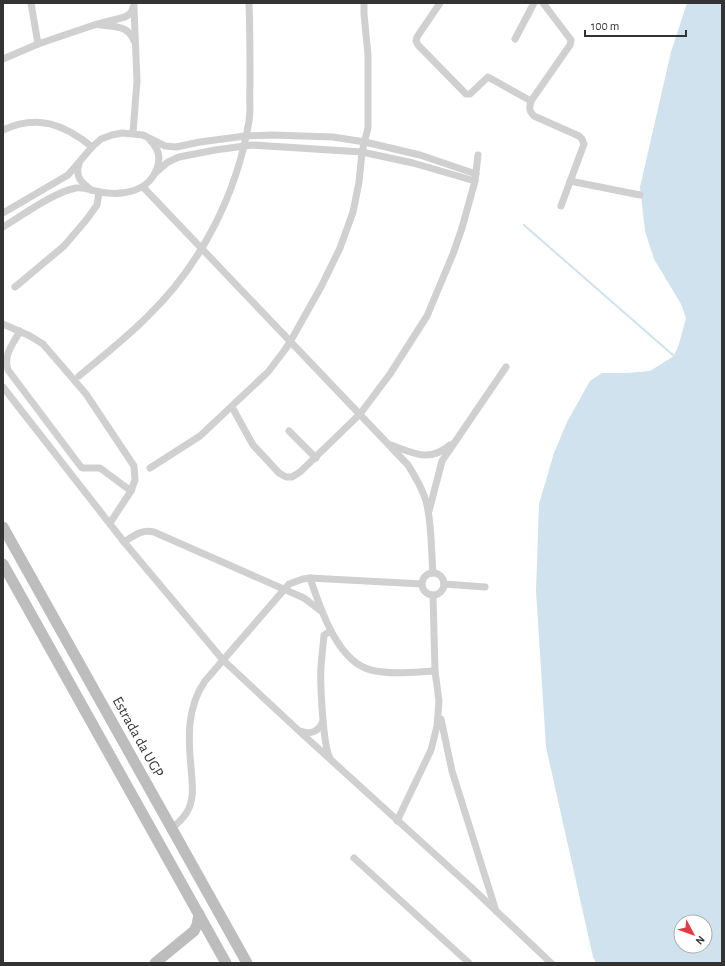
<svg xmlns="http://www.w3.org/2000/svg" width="725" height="966" viewBox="0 0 725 966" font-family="'Alegreya Sans',sans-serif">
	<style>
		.water { fill: #cfe2ee; fill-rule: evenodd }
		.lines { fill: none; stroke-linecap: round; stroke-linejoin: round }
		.stream { stroke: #cfe2ee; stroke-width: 2 }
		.street { stroke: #d0d0d0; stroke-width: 7 }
		.secondary { stroke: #bdbdbd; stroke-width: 11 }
		.labels { text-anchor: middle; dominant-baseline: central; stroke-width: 4; stroke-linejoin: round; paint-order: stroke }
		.street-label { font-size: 15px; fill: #333; stroke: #fff }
	</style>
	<rect width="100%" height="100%" fill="#fff"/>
	<path class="water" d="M687,3H722V963H596L593,957L546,747L536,591L539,504L554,453L567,422L590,381L602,373H626L650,371L674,356L679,344L686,318L681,304L654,259L645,231L640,187L671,52ZM681,922H705V946H681Z"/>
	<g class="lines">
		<path class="stream" d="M524,225L674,356"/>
		<g class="street">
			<path d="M31,3L38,44"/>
			<path d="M440,3L417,37L416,41L418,45L466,94H470L488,77L531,101"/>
			<path d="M543,3L571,40L570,45L531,101C529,108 529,111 534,116L579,136L582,139L584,144L561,206"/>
			<path d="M100,25C115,27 128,25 134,41"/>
			<path d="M515,39L534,3"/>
			<path d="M3,59L38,44L94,25L125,17L131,13L134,5"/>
			<path d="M3,130C37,114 64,124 92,147"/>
			<path d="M133,133L137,81L134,8"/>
			<path d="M79,164C75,177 81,182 91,190"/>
			<path d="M155,173L168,162L179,157L215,150L252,145L362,152L413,163L475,181"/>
			<path d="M570,181L640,195"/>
			<path d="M143,187L408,465C415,476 422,488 426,501C432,523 431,550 433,573"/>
			<path d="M3,213L68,175L92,147L101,139L112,135L122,133L143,135L165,146L176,147L200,142L245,136L272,135L333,137L365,142L420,155L476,174"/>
			<path d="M3,227C23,215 54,192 76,188C84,187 93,191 100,192C122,196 149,192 157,168C161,158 158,148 150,140"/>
			<path d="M15,287L64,246L87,219L97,205L99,192"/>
			<path d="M3,324L30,336L43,344L86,394L134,466L135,480L131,491L110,523"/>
			<path d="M20,331C13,344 3,355 8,370L81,467L83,468H100L131,491"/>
			<path d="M79,376C102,357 126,338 147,317C201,265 237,194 249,121C251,109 249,97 250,85C250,57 250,30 249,3"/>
			<path d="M3,387L124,542L223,660L298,730L472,888L551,963"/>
			<path d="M232,407L253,445L279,473L286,477H292L300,472L360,414L390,374L427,316L453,254L462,228L475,181L478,155"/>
			<path d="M289,431L316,458"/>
			<path d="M391,445C413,453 429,463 450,445"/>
			<path d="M150,468L200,436L268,372L284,351L290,342L321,287L340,248L353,212L359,182L362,152L368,128V55L364,14V3"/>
			<path d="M429,511L442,461L506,367"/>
			<path d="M124,542C135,535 142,529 154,532L304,598L321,611"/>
			<circle cx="433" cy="584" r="11"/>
			<path d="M310,578C320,607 337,662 371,670C392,675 414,672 435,671"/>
			<path d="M444,584L485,587"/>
			<path d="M441,719L452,771L496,911"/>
			<path d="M300,731C310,735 319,732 323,721"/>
			<path d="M330,758C323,747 320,682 321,666C322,655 323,645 324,635L331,631"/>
			<path d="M397,821L431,750L437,726L439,701L435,671L433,595"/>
			<path d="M172,828C178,823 183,819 187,812C195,799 192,782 191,767C188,737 187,707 205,681L289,584L303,579L310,578L422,584"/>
			<path d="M354,858L469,963"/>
		</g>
		<g class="secondary">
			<path d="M3,527L247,963"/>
			<path d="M3,564L226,963"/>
			<path d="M155,963L194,931L197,925L199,914"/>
		</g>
	</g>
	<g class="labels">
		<g class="street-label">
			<text transform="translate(138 737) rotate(61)">Estrada da UGP</text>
		</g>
	</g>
	<rect width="725" height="966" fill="none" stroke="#333333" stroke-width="8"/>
	<g transform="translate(693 934) rotate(131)"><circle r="19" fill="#ffffff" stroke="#adadad"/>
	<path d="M0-3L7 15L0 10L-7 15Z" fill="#e63946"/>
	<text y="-6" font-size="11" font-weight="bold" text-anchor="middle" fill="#333333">N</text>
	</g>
	<path d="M585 30v6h101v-6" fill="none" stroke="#333333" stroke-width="2"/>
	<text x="591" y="30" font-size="12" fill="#333333" stroke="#ffffff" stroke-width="3" paint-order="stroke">100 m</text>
</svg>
